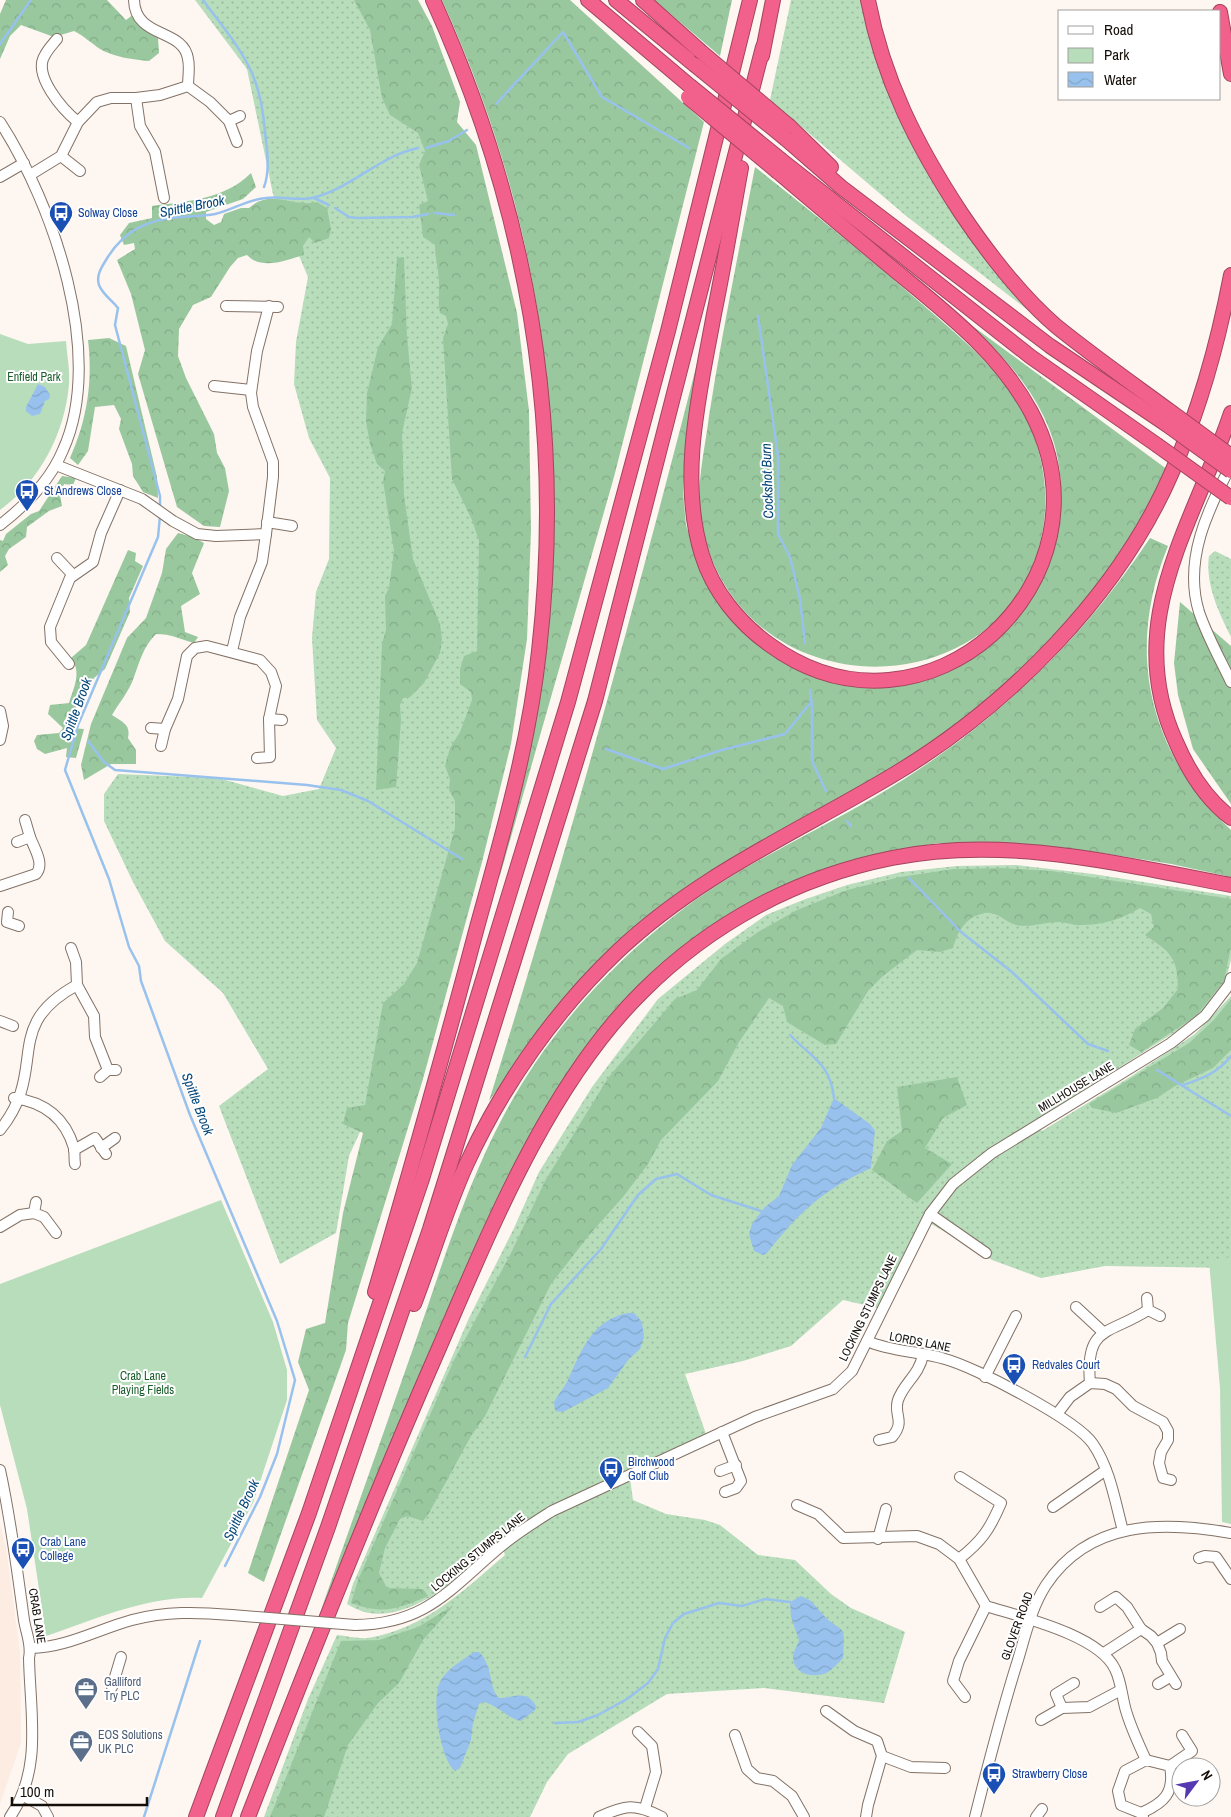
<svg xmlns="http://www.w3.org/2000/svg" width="1231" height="1817" viewBox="0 0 1231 1817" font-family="'Archivo Narrow',sans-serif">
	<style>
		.built { fill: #fcece1 }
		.grass { fill: url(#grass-dots) }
		.forest { fill: url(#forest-crowns) }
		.park { fill: #b7ddbb }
		.water { fill: url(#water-waves) }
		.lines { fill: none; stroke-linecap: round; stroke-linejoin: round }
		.stream { stroke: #98c2ed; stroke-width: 2.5 }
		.minor-casing { stroke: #837266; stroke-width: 12 }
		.highway-casing { stroke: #a4445e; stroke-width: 16 }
		.minor { stroke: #fff; stroke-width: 10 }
		.highway { stroke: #f1618c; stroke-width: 14 }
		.minor-bridge-casing { stroke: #837266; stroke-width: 12; stroke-linecap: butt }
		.highway-bridge-casing { stroke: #a4445e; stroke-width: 16; stroke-linecap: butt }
		.minor-bridge { stroke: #fff; stroke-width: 10 }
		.highway-bridge { stroke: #f1618c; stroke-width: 14 }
		.labels { text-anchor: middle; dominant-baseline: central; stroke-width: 4; stroke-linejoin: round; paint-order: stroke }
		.transit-label { font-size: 12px; fill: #164399; stroke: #fff; text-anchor: start }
		.park-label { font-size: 12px; fill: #185c28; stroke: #fff }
		.street-label { font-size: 12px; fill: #140e09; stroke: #fff }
		.service-label { font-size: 12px; fill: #4e5e75; stroke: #fff; text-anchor: start }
		.water-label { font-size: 14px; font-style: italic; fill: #06477b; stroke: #fff }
	</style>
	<defs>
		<pattern id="grass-dots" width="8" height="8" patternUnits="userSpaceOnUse" patternTransform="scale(1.25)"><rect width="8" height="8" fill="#b7ddbb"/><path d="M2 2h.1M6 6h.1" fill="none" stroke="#9cbc9f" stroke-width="1.8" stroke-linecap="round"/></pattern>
		<pattern id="forest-crowns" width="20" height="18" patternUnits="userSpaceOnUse" patternTransform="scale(1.25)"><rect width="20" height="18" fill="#99c89e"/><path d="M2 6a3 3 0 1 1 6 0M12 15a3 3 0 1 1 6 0" fill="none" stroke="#83ab87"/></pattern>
		<pattern id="water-waves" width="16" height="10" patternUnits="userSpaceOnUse" patternTransform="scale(1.25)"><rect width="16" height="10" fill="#98c2ed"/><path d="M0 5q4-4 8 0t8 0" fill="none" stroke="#82a6ca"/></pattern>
	</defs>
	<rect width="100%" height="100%" fill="#fef6f1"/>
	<path class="built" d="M0,1525L6,1548L20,1652L21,1743L0,1804Z"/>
	<g class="grass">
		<path d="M195,0H376L412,79L474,306L499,576L467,818L374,1101L349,1156L336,1233L280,1264L219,1106L268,1069L223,993L165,941L133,882L104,821V794L118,774L218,778L283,796L319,789L336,748L317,720L312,638L316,592L329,559L330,478L309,438L294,384L296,342L308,277L273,194L247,69Z"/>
		<path d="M791,0H862L916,151L931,179L965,231L1047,325L905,215L770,100Z"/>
		<path d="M1215,551L1231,559V637C1219,613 1205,584 1209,556Z"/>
		<path d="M1016,865L1093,874L1231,896V960L1225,983L1197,1018L1034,1122L1042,1131L1130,1077L1195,1034L1231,996V1268L1105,1266L1041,1278L992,1260L923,1219L878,1308L843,1300L791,1346L743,1361L685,1374L706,1434L629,1471L633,1500L666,1514L705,1520L720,1525L758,1555L795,1560L831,1594L851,1608L905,1632L884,1703L764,1688L667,1694L568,1754L547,1782L530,1817H264L308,1699L337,1635C347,1636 359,1639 368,1638C424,1629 463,1591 505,1555L500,1542C467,1571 413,1624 364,1612C358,1610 352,1607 347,1604L353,1584L469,1318L514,1228L539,1172L592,1087L658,999L725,944L766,915L803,900L847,885L901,872L957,866Z"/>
	</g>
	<g class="forest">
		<path d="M6,0H107L126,20L134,14L146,31L158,38L159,53L149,61C135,60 113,57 100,49C91,43 84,36 74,31L54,37L21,25L10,36L0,59V14Z"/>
		<path d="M354,0H418L432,26L460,102L457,122L476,145L517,313L529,411L531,530L527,639L511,744L482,862L423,1079L348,1323L346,1350L264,1582L248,1573L309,1390L298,1362L306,1329L325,1323L343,1213L363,1133L343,1124L347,1108L365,1105L383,1003L404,984L417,963L455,828V801L449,790L450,779L445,766L450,748L460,732L472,700L471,692L460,684V669L464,656L477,651L479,541L472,520L452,479L443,338L448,324L446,316L440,313C438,303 439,298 439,289C440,275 435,260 435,245L423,237L419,205L428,201L419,165L425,151L418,133L390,115L382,98L370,30Z"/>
		<path d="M442,0H570L704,122L614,477L499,879L552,552C559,356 523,178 442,0Z"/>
		<path d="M654,0H732L720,56Z"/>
		<path d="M755,167C809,210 863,253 915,298C954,332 995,364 1021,409C1039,439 1047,476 1045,511C1032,706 752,722 704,535C693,494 704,457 709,416C722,333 739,250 755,167Z"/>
		<path d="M251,173L256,187L243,199L206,212V219L214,225L221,222L224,214L241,208H249C271,188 292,208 317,202L327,208L331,229L329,238L315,243L309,237L303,246L304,255C286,260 262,271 247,255L238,258L230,267L211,297L193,305L179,329L178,356L186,378L214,434L217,453L225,468L229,491L220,527L204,526L177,507L138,374L145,350L131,294L117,260L135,249L134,243L124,245L120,235L129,223L152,218V206C187,201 224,200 251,173Z"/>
		<path d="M404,257L407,337L412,388L402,433L404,495L413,559L440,624L442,639L440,653L424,683L410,697L403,698L400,705L401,720L396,787L376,790L382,644L386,630L385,596L389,588L394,551L383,481L385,471L377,464L370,444L366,421L367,393L378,347L392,324L397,258Z"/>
		<path d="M967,322L1168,470L1156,497L1088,600L1006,687L907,761L737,855L683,891L544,1023L489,1101C568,848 639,593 704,336L685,460L683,493L686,525L701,572L777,656L807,670L854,682L964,661C1046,619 1083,511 1048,426C1031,385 999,351 967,322Z"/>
		<path d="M109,338L126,346L157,477L158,498L143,492L133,476L132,464L119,429L121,419L114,405L95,407L88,451L78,465L70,458C87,420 93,382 88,340Z"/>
		<path d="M62,476L76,478L73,485L64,484L60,495L62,506L49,511L27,527L26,537L9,549L5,556L8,565L0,572V540L3,541L6,534L31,514L39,511Z"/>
		<path d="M178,533L193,537L204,543L192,573L200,594L181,606L185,632L198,637L194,643C180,639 171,634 156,634C143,647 140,661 134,677C130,690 119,703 112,715C122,722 131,724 128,738L136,750V764H111L84,780L81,765L91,724L127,638L146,618L162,573L166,549Z"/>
		<path d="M1150,538L1168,546C1125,650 1148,753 1231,830V877L1171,864L1102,853L1069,849L937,843L858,859L807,876L758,899L712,927L568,1077L405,1412L321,1610C352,1521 384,1432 415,1343C442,1266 466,1185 505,1113C546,1037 606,968 674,916C736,867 808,836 875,797C986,732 1079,645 1150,538Z"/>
		<path d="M128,550L136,553L135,561L143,566L129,598L130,612L105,669L94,678L90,686L81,689L70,728L84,729L76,758L66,757L67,748L45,754L37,749L34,741L37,735L59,733L63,728L48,714L50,705L69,703C74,687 82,672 71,658L86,645Z"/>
		<path d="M1180,602L1231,646V804L1193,749L1178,695L1174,663Z"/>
		<path d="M1002,868L1052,871L1231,899V947L1224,981L1196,1016L1141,1052L1129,1045L1135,1029L1163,1008L1178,989C1178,957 1170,952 1145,935L1154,927L1151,914L1140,908C1122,919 1103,925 1081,925C1074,926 1066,922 1059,922C1045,922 1029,928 1016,925C1003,921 996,909 981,914C965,918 957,933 953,948L940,952L917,950L883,976L868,991L836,1044L825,1045L787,1022L783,1006L769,998L739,1042L718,1081L661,1140L648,1164L623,1197L590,1234L551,1284L485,1416L471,1436L429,1513L423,1521L407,1516L400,1519L385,1548L379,1573L387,1588L423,1589L428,1596C398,1609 383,1615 351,1603L358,1580L454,1360L511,1253L545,1181L608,1078L675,999L697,990L721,959L758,932L797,910L847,890L900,877L954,869Z"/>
		<path d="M1231,999V1050L1213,1068L1175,1086L1157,1098L1116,1113L1092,1108L1089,1104L1189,1043L1213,1021Z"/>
		<path d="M957,1077L967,1105L943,1118L925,1148L952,1164L917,1203L872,1170L887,1141L902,1131L897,1087Z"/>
		<path d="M454,1605L423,1640L399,1683L378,1703L348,1745L324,1817H270L341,1641L379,1640L418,1627Z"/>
	</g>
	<g class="park">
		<path d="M0,334L28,344L66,341C67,355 70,370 69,384C65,433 40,481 0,510Z"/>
		<path d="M221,1200L273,1322L287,1370V1400L253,1503L202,1598C148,1595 97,1619 46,1636L27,1509L0,1405V1284Z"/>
		<path d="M1231,1257V1524L1222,1522L1220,1388L1209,1261Z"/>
	</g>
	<g class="water">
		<path d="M38,384L45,387L50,395L49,399L45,401L40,414L32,416L26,411V407Z"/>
		<path d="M834,1098L870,1124L875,1131L871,1168C823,1190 799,1212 767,1253L763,1255L754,1251L749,1234L752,1224L765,1207L779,1196L792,1165L821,1128Z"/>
		<path d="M628,1313H634L642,1322L644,1337L640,1349L629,1359L608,1388L563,1412L555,1411L554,1402C558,1395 563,1389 567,1382C581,1352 591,1320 628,1313Z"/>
		<path d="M801,1596L811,1601L827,1619L842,1630L844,1638L843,1658C838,1663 833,1669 828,1672C815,1679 794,1675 793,1658C792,1652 798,1646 799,1640L791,1617L790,1602Z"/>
		<path d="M474,1652H479C494,1667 488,1687 499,1698C512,1698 527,1689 536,1706L535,1710L521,1721C506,1718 497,1704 483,1702L479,1704L473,1723L471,1740L460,1768L455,1771C440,1759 431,1699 440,1682C447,1668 462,1661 474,1652Z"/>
	</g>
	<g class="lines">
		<g class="stream">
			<path d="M203,0C221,25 245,52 255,81C262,100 264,121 266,141C268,155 269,174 264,187"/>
			<path d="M0,44L31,0"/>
			<path d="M496,104L563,32L602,97L689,148"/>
			<path d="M426,148L449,141L467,130"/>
			<path d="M314,198L329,205"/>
			<path d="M335,208L349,217L357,218L412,217L428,214"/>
			<path d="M435,213L454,215"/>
			<path d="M758,316L778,456V534L790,557L800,599L805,643"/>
			<path d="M160,508V496L115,325L118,308C112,300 103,295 99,285C96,276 101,268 106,260C123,231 148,219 181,217C193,216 204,216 215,214C233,210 248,199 266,198C281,196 297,201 312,198C349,190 379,156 418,148"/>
			<path d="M160,516L158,537L78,725L65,770L109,879L129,947L139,966L141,981L190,1115L277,1321L295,1380L277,1454L260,1497L225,1566"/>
			<path d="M810,690L812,709V761L826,791"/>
			<path d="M88,741L104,762L115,770L307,785L341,790L368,801L462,859"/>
			<path d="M606,749L663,769L722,750L785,734L812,701"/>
			<path d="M847,821L851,826"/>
			<path d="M909,878L961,932L1012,972L1088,1044L1108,1051"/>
			<path d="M790,1035C812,1058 830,1063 834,1098"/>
			<path d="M1157,1070L1231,1116"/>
			<path d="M1183,1085C1202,1079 1219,1072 1231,1056"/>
			<path d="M525,1357L551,1304L601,1249L638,1195L656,1179L677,1174L711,1195L761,1211"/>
			<path d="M555,1723L578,1722L598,1715L627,1699L648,1683L658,1669L665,1638L673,1623L684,1614L719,1603L742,1606L765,1599L790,1602"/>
			<path d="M144,1817L200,1641"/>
		</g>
		<g class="minor-casing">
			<g id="minor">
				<path d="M134,0C135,39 184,28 188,59C190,67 188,77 188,86"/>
				<path d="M57,39C53,44 48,49 45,55C32,75 63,110 78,122"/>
				<path d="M136,98L140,126L155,152L164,198"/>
				<path d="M0,122C53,204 106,355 63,450C50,481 26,505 0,525"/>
				<path d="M237,142L229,121L240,116"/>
				<path d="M61,156L80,171"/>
				<path d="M30,175L61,156L78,122L97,102L111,98H136L160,95L188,86L210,102L229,121"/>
				<path d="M0,177L24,163"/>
				<path d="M226,306L278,307"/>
				<path d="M214,386L251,390"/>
				<path d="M56,465L142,499L173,521L197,534L216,536L266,534L273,477V462L253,407L251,393L257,351L269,306"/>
				<path d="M1231,465C1208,510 1183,560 1199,612C1207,636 1220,659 1231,682"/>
				<path d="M267,522L292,526"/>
				<path d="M57,558L73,575"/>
				<path d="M232,651L240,617L262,562L266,534"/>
				<path d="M69,664L51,642L50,627L70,578L93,562L101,533L120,490"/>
				<path d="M0,711L3,726L0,740"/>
				<path d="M269,719L282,720"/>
				<path d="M151,728L165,729"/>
				<path d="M161,746L165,729L178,699L187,656L195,648L207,646L260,660L271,672L276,686L269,719L270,757L257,758"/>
				<path d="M17,842L30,837L25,820"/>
				<path d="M0,886L36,874C45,864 34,848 30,837"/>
				<path d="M8,912L7,922L19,926"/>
				<path d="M71,948L76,962L77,985L94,1016L95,1037L108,1070"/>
				<path d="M0,1021L13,1026"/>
				<path d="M100,1077L108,1070H116"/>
				<path d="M14,1098C44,1102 65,1117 74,1148C75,1153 74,1159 75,1164"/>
				<path d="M0,1130C50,1068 0,1027 77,985"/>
				<path d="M101,1148L115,1138"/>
				<path d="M74,1150L95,1138L106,1154"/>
				<path d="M36,1202L34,1213L44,1217L56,1233"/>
				<path d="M930,1214L986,1253"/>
				<path d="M0,1227L20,1215L34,1213"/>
				<path d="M1147,1298L1148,1310L1160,1316"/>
				<path d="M1076,1307L1103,1332"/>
				<path d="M867,1341C892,1352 919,1351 945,1359C975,1367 1077,1420 1093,1444C1110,1469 1115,1501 1123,1531"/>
				<path d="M985,1377L1016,1316"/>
				<path d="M1090,1383C1085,1325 1109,1335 1148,1310"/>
				<path d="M1057,1414L1070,1397L1090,1383L1105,1384L1116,1389L1133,1406L1163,1422L1168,1431V1440L1161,1452L1159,1463L1163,1478L1171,1480"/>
				<path d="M722,1432L741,1481L736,1488L725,1492"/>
				<path d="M879,1440L892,1437C906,1421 893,1415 898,1400C904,1383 919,1375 923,1355"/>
				<path d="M0,1470C11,1520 17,1570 24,1620C26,1633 32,1645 29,1658C30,1713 43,1769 10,1817"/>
				<path d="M720,1471L736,1465"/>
				<path d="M797,1505L818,1514L843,1538L917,1536L939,1544L959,1559L986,1606C1021,1617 1099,1635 1115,1669C1122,1683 1122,1700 1127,1714C1132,1730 1139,1745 1146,1760"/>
				<path d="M1053,1507L1106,1470"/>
				<path d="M878,1539L886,1509"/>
				<path d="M1199,1558L1205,1556L1216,1557L1231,1579"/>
				<path d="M959,1559C982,1541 990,1529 1001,1503L960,1477"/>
				<path d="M1100,1607L1116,1597L1127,1607L1141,1629L1151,1636L1157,1643L1161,1653L1162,1661L1176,1684"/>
				<path d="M355,1625C426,1624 449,1590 499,1548C515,1534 533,1523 552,1511L755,1417L833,1389L852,1371L930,1214L953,1184L992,1153L1171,1043L1205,1016L1229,985L1231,978"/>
				<path d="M1157,1643L1180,1629"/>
				<path d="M31,1648C65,1648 99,1629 132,1620C166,1611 197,1612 232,1615"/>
				<path d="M1104,1653L1141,1629"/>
				<path d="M1158,1684L1170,1677"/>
				<path d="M112,1687L121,1657"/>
				<path d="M965,1697L953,1681L959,1661L986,1606"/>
				<path d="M1062,1708L1056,1694L1074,1683"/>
				<path d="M826,1711L854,1731L877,1741L882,1756L868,1805L866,1817"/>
				<path d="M1041,1720L1062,1708L1089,1707L1121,1690"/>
				<path d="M638,1732L652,1746L656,1772L645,1808"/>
				<path d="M735,1735L747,1769L757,1778L773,1781L792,1796L804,1817"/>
				<path d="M882,1756L911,1767L945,1768"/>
				<path d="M1170,1766L1192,1751L1182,1735"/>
				<path d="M22,1795L42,1806L48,1817"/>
				<path d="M1141,1813C1164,1803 1175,1793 1170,1766L1146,1760L1125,1771L1118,1791L1121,1805L1141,1813L1143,1817"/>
				<path d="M599,1817C625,1805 635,1803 662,1817"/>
				<path d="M975,1817C988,1765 1001,1714 1017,1663C1025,1637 1031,1608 1046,1585C1089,1520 1163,1521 1231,1533"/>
				<path d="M1036,1817L1042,1809"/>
			</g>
		</g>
		<g class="highway-casing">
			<g id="highway">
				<path d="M588,0L690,86"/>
				<path d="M616,0L695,65"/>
				<path d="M643,0L699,50"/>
				<path d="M868,0C883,79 917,146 961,213C988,253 1019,294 1056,326C1093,356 1133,384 1171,412"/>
				<path d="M1220,12L1231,74"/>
				<path d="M762,56L773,0"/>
				<path d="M789,126L831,167"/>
				<path d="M786,139L841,187L1050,346L1166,424"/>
				<path d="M781,160L1031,357L1157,445"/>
				<path d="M741,168C732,217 724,266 714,314C700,391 678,477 702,555C713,591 739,623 770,645C925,758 1121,581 1031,412C1000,354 947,313 897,272C857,239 817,205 778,172"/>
				<path d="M1231,413C1194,524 1121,622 1176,742C1188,770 1206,799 1231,818"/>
				<path d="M375,1292C410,1172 444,1052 476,931C501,840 529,746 539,651C565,424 527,207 433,0"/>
				<path d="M414,1304C432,1257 446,1209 467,1163C503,1085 555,1011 617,952C699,874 798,832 893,775C1007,707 1119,595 1172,472C1200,409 1218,343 1231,275"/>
				<path d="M196,1817L309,1513L422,1179L568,702L668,331L750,0"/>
				<path d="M223,1817L328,1527L430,1229L595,701L763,47"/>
				<path d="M248,1817C309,1660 371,1503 439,1348C491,1228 548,1085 642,992C711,923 797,877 892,858C1005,835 1120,864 1231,885"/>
			</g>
		</g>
		<use href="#minor" class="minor"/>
		<use href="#highway" class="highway"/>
		<g class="minor-bridge-casing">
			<path id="minor-bridge" d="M232,1615L355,1625"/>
		</g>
		<g class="highway-bridge-casing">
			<g id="highway-bridge">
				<path d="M699,50L789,126"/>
				<path d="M695,65L786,139"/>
				<path d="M690,86L781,160"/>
				<path d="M688,97L778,172"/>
				<path d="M1171,412L1231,456"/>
				<path d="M1166,424L1231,471"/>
				<path d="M1157,445L1231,498"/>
			</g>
		</g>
		<use href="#minor-bridge" class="minor-bridge"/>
		<use href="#highway-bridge" class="highway-bridge"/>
	</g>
	<defs>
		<g id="bus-pin" transform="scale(1.25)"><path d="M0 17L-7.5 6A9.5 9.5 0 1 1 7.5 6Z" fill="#1a4fb4" stroke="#fff"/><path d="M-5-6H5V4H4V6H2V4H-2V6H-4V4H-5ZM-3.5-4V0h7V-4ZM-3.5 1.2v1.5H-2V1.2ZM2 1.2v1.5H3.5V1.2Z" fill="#fff"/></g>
		<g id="office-pin" transform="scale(1.25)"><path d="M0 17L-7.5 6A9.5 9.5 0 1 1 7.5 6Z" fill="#5c6f8a" stroke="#fff"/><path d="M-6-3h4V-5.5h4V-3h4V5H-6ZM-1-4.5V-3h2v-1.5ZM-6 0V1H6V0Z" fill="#fff"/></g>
	</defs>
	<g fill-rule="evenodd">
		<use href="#bus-pin" x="61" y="213"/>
		<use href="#bus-pin" x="27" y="491"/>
		<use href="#bus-pin" x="1014" y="1365"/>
		<use href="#bus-pin" x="611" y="1469"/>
		<use href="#bus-pin" x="23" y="1549"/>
		<use href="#office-pin" x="86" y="1689"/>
		<use href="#office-pin" x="81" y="1742"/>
		<use href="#bus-pin" x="994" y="1774"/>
	</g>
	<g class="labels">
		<g class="transit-label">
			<text x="78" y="213">Solway Close</text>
			<text x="44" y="491">St Andrews Close</text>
			<text x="1032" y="1365">Redvales Court</text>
			<text x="628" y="1462">Birchwood<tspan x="628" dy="14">Golf Club</tspan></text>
			<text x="40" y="1542">Crab Lane<tspan x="40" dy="14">College</tspan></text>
			<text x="1012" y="1774">Strawberry Close</text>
		</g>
		<g class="park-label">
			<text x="34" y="377">Enfield Park</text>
			<text x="143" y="1376">Crab Lane<tspan x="143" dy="14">Playing Fields</tspan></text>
		</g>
		<g class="street-label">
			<text transform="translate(1076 1087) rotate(-31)">MILLHOUSE LANE</text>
			<text transform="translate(868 1308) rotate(-64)">LOCKING STUMPS LANE</text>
			<text transform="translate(920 1342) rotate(11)">LORDS LANE</text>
			<text transform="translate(478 1552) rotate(-39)">LOCKING STUMPS LANE</text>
			<text transform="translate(37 1616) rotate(81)">CRAB LANE</text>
			<text transform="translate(1017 1626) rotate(-70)">GLOVER ROAD</text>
		</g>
		<g class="service-label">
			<text x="104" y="1682">Galliford<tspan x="104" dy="14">Try PLC</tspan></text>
			<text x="98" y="1735">EOS Solutions<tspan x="98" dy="14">UK PLC</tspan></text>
		</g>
		<g class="water-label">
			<text transform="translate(192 206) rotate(-11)">Spittle Brook</text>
			<text transform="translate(767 481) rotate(-92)">Cockshot Burn</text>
			<text transform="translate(76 709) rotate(-70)">Spittle Brook</text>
			<text transform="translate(198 1104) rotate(69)">Spittle Brook</text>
			<text transform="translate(241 1510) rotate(-65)">Spittle Brook</text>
		</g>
	</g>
	<rect x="1058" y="10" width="162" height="90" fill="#ffffff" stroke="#a19f9d"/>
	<rect x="1068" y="26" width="25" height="8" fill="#ffffff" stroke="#a19f9d"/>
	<text x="1104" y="35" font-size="15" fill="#140e09">Road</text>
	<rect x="1068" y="48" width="25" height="15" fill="#b7ddbb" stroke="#a19f9d"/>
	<text x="1104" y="60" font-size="15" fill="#140e09">Park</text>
	<rect x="1068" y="72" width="25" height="15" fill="url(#water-waves)" stroke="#a19f9d"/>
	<text x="1104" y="85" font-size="15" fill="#140e09">Water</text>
	<g transform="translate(1196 1782) rotate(58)"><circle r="24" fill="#ffffff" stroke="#a19f9d"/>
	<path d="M0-4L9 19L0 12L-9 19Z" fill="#5539b1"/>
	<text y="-8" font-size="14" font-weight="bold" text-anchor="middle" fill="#140e09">N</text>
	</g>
	<path d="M12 1797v8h135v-8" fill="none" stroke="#140e09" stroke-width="2.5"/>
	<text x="20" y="1797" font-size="15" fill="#140e09" stroke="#ffffff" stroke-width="4" paint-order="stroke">100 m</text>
</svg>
